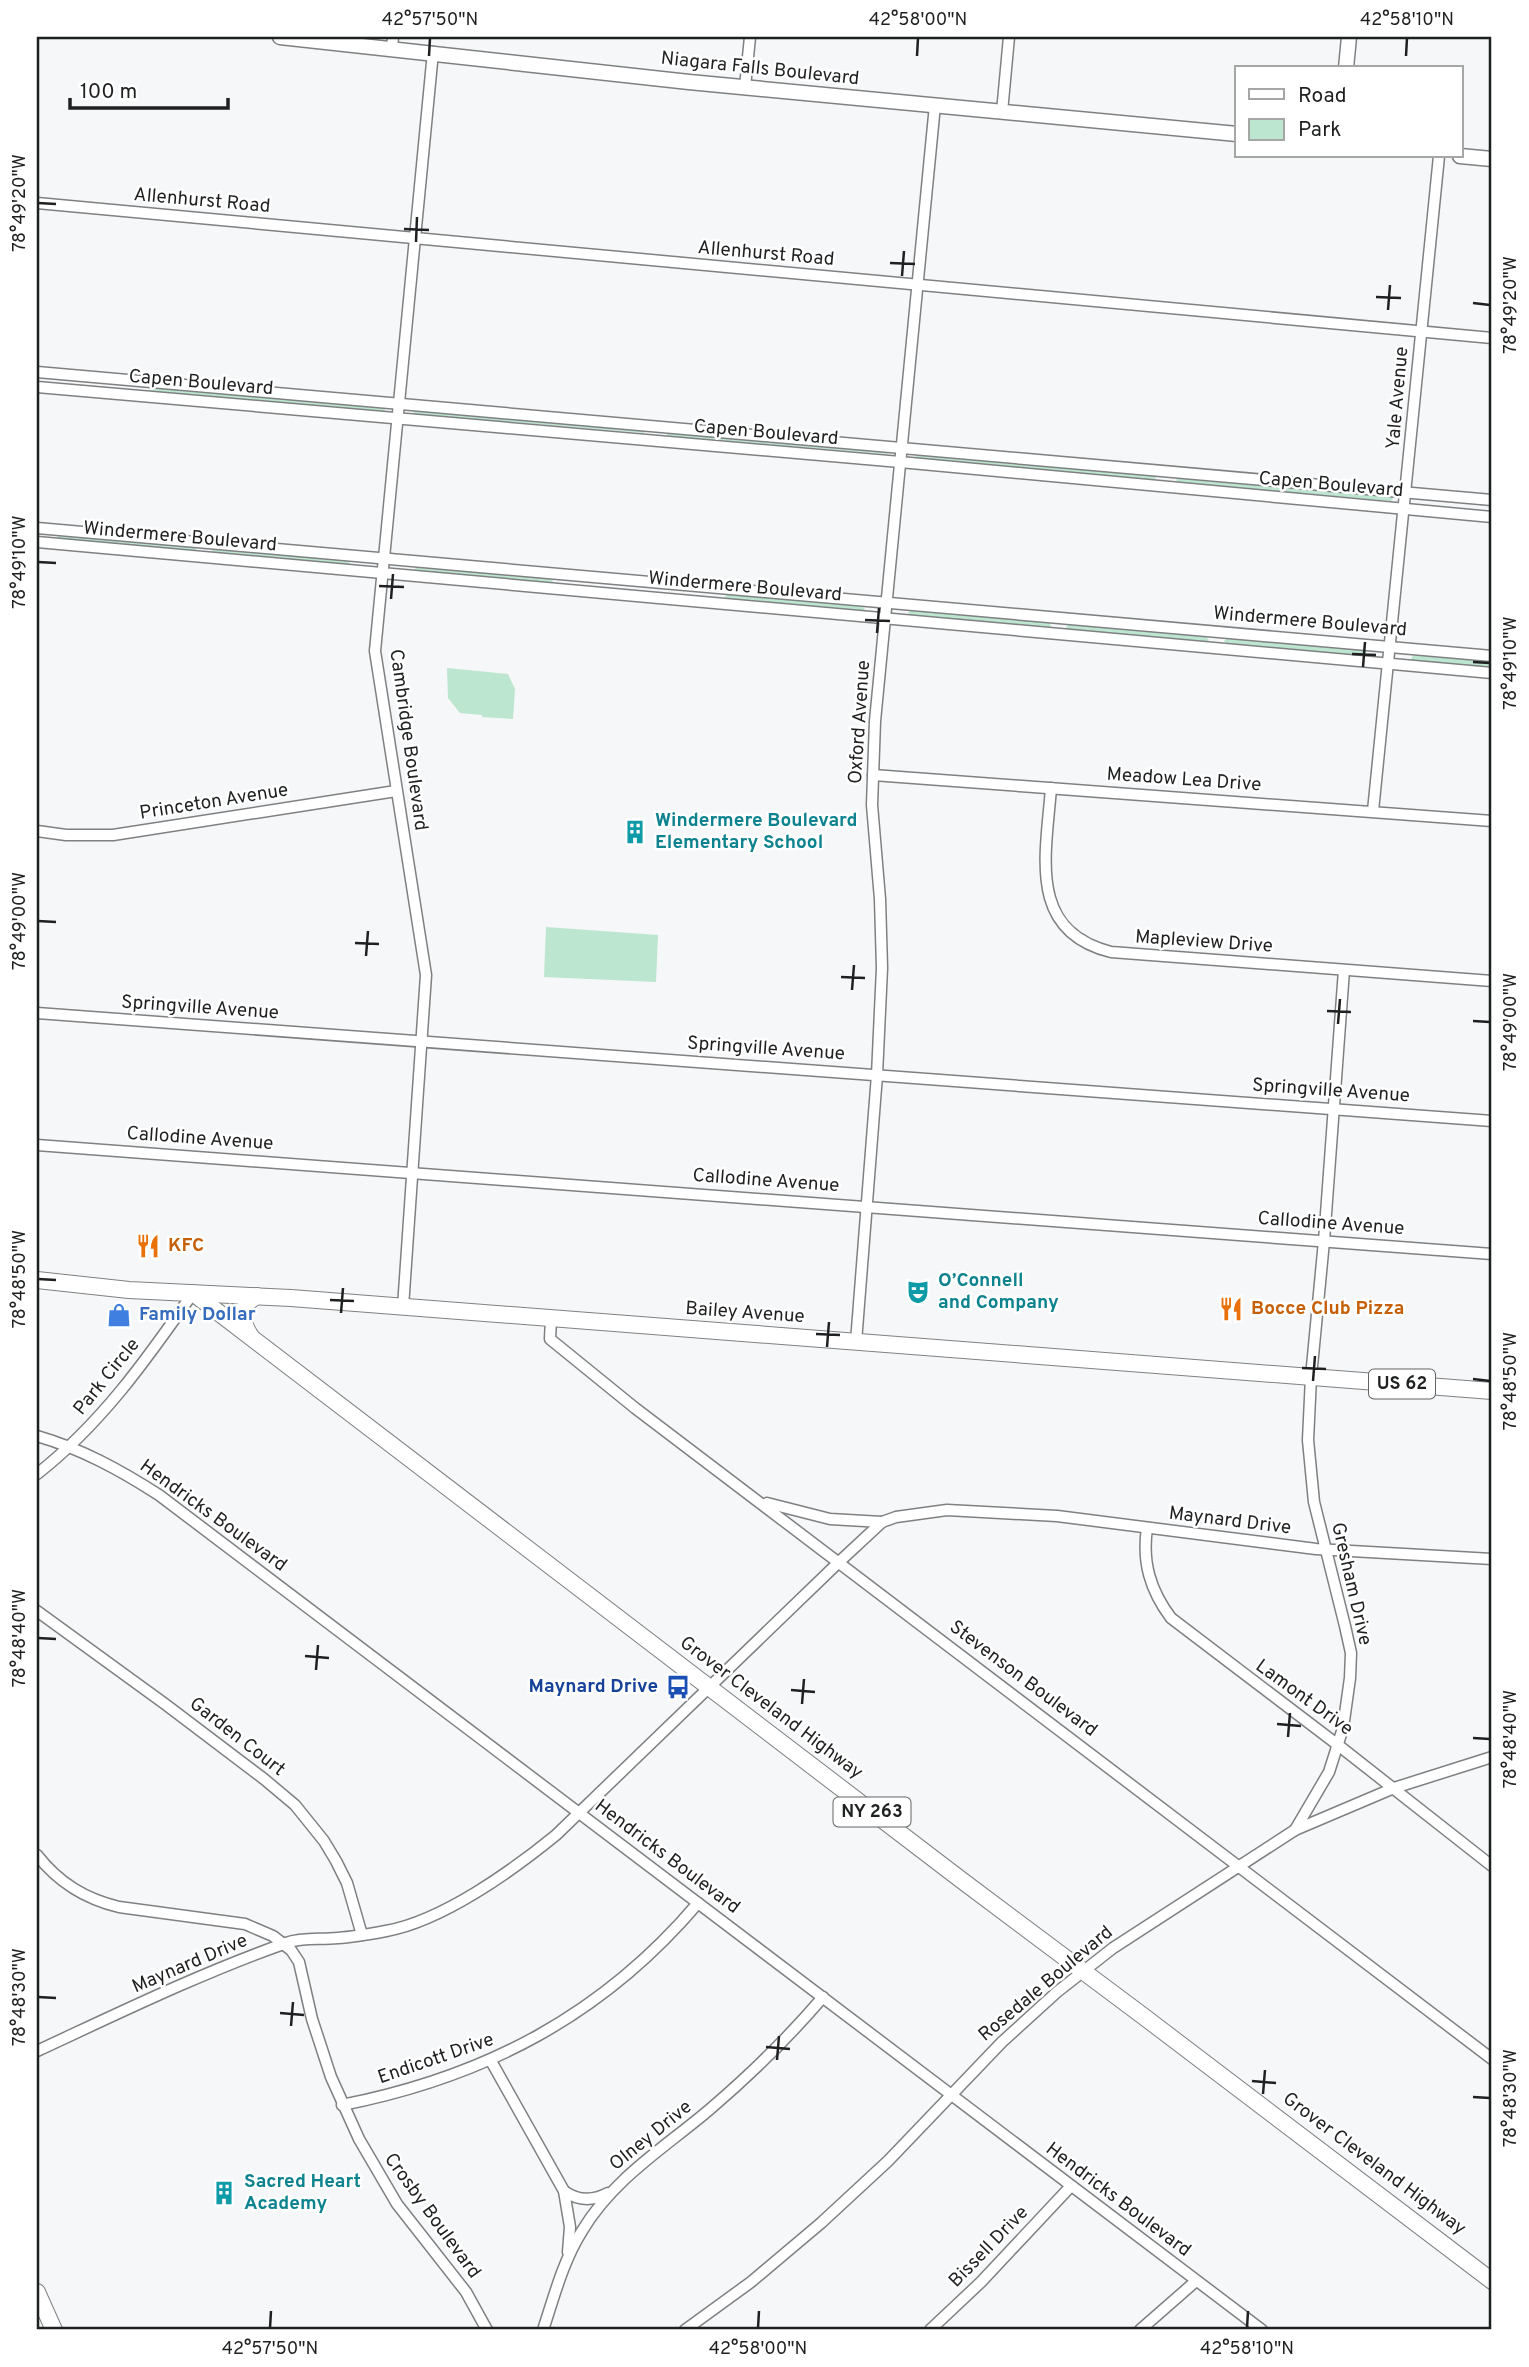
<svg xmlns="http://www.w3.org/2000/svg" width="1529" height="2367" viewBox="0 0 1529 2367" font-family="Overpass,sans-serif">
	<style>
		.green { fill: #bce6cf }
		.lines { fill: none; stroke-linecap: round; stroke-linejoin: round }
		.street-casing { stroke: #7f8082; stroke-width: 13 }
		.secondary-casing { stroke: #7f8082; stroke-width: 17 }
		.primary-casing { stroke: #7f8082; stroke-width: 18 }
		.street { stroke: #fff; stroke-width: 10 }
		.secondary { stroke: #fff; stroke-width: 14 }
		.primary { stroke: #fff; stroke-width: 16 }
		.ticks { fill: none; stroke: #1f2021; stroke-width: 2.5 }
		.labels { text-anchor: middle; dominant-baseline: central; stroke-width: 5; stroke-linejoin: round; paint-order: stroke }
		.shield { fill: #fff; stroke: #626364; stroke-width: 2 }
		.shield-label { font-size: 18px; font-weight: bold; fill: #1f2021 }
		.street-label { font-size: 19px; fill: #1f2021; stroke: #fff }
		.culture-label { font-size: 19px; font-weight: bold; fill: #0d838f; stroke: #fff; text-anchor: start }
		.food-label { font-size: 19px; font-weight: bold; fill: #c56008; stroke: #fff; text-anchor: start }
		.shop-label { font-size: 19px; font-weight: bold; fill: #366cbe; stroke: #fff; text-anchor: start }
		.transit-label { font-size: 19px; font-weight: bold; fill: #164399; stroke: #fff; text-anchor: end }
		.neatline { fill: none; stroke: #1f2021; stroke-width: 2.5 }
		.ticks-label { font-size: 18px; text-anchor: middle; fill: #1f2021 }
	</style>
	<rect width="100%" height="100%" fill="#f5f7f9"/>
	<g class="green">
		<path d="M149,387L383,407L385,410L383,412L150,391Z"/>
		<path d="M415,410L643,431L645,433L414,414L413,412Z"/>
		<path d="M667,433L886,452L888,454L667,436Z"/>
		<path d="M917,455L1154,476L1156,478L1154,480L917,459L915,457Z"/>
		<path d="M1178,478L1391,497L1393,499L1391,501L1178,482L1176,480Z"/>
		<path d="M59,534L194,546L196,550L195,552L56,540Z"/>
		<path d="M213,548L348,560L350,564L349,565L211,553Z"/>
		<path d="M417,566L551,578L553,581V583L414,571Z"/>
		<path d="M727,594L862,606L865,609L862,612L724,599Z"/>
		<path d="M911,610L1049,622L1051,626L1048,629L911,616L908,613Z"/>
		<path d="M1069,624L1206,637L1209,640L1206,643L1068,630L1066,627Z"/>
		<path d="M1227,638L1365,650L1367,654L1364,657L1227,644L1224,641Z"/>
		<path d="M1414,655L1492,662V668L1413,661L1411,658Z"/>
		<path d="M447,668L508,674L515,689L513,719L482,717V715L460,713L448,698Z"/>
		<path d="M546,927L658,935L656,982L544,977Z"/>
	</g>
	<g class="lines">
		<g class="street-casing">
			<g id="street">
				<path d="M392,48L393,37"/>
				<path d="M745,87L750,37"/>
				<path d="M1002,112L1009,37"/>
				<path d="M37,203L1492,338"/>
				<path d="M37,372L1492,500"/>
				<path d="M37,387L900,462L1492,517"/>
				<path d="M37,528L1492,656"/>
				<path d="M37,542L1492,673"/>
				<path d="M873,775L1492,821"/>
				<path d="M1051,788C1046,855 1027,931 1111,952L1492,981"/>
				<path d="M1373,811L1439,156"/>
				<path d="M37,831L66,835H113L396,791"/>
				<path d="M37,1013L1492,1121"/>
				<path d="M37,1145L1492,1254"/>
				<path d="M403,1307L426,975L375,651L433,52"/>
				<path d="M551,1319L550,1339L635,1408L1492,2059"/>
				<path d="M856,1342L877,1075L882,968L880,899L872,805L875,721L935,105"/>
				<path d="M37,1436C82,1449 120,1470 159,1495L1262,2330"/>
				<path d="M37,1474C101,1424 147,1359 193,1293"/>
				<path d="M767,1503L830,1519L882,1522"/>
				<path d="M1147,1528C1142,1562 1150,1590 1171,1618L1338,1745L1492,1866"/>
				<path d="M37,1611L165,1704L264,1779L295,1805L324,1841L336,1861L347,1883L362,1935"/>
				<path d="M1295,1830L1329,1772L1343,1728L1350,1678L1351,1653L1345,1626L1314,1502L1308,1440L1311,1377L1324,1241L1344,970"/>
				<path d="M37,1855C59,1883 85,1899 119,1907L245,1924L273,1936L291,1950L299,1962L312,2019L331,2077L359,2139L397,2204L466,2292L487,2330"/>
				<path d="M37,2051C119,2013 201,1973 286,1943C303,1937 320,1940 338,1938C354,1937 370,1934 386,1931C442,1921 512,1871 556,1835L839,1562L882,1522L896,1517L947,1510L1057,1516L1316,1549L1492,1559"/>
				<path d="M491,2061L564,2191L570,2227L568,2252"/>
				<path d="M342,2105C485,2077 603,2015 698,1903"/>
				<path d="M564,2191C578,2201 593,2201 608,2193"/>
				<path d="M543,2330C554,2297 563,2261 582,2231C613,2179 664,2148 709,2110C750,2075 788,2038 823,1997"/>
				<path d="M685,2330L751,2282L821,2223L888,2161L1002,2042L1057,1992L1113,1948L1295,1830L1394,1788L1492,1757"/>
				<path d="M930,2330L981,2282L1071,2186"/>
				<path d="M1140,2330L1196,2281"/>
			</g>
		</g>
		<g class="secondary-casing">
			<g id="secondary">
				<path d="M280,37L689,82L1237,134"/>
				<path d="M1346,68L1349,37"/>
				<path d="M1460,156L1492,159"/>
			</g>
		</g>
		<g class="primary-casing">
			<g id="primary">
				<path d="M37,1280L129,1290L291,1298L1492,1391"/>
				<path d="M193,1293L960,1879L1143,2016L1492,2281"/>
				<path d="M250,1335C240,1319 239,1305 257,1296"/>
				<path d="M37,2292L54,2330"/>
			</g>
		</g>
		<use href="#street" class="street"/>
		<use href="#secondary" class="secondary"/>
		<use href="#primary" class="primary"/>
	</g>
	<path class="ticks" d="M429,56L430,38M917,56L918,38M1406,56L1407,38M38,203L56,204M404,229L429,230M416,242L417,217M890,263L915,264M902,276L904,251M1376,297L1401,298M1473,303L1490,305M1388,310L1390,285M38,562L56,563M379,586L404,587M391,599L393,574M865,620L890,621M877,633L879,608M1352,654L1376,655M1473,662L1490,663M1363,667L1365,642M38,921L56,922M355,943L379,944M366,956L368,931M841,977L865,978M852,990L854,965M1327,1011L1351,1012M1473,1021L1490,1022M1338,1024L1340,999M38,1279L56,1280M330,1300L354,1301M341,1313L343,1288M816,1334L840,1335M827,1347L829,1322M1302,1368L1326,1369M1473,1379L1490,1381M1313,1381L1315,1356M38,1638L56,1639M305,1656L329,1658M316,1670L318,1645M791,1690L815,1692M802,1704L804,1679M1277,1724L1301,1726M1288,1737L1290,1713M1473,1738L1490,1739M38,1997L56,1998M280,2013L304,2015M291,2026L293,2002M766,2047L790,2049M777,2060L779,2036M1252,2081L1276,2083M1263,2094L1265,2070M1473,2097L1490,2098M270,2328L271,2311M758,2328L759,2311M1247,2328L1248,2311"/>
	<defs>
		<g id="building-bare" transform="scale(1.89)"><path d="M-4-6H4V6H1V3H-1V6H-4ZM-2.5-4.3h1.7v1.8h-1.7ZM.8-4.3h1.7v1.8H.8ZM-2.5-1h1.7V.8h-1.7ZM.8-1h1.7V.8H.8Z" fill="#0f9aa8" stroke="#fff" stroke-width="2.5" paint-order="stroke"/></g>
		<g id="restaurant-bare" transform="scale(1.89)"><path d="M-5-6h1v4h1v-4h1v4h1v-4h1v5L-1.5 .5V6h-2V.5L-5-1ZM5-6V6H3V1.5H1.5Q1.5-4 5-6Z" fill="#e8710a" stroke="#fff" stroke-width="2.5" paint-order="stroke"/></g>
		<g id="theatre-bare" transform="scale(1.89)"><path d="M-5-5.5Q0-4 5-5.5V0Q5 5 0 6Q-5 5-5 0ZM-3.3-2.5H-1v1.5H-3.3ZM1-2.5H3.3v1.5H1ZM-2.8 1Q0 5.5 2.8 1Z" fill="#0f9aa8" stroke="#fff" stroke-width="2.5" paint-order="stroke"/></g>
		<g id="shop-bare" transform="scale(1.89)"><path d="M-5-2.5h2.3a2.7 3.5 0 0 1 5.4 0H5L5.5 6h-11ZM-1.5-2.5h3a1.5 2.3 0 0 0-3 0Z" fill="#3f7fe0" stroke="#fff" stroke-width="2.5" paint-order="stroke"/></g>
		<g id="bus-bare" transform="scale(1.89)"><path d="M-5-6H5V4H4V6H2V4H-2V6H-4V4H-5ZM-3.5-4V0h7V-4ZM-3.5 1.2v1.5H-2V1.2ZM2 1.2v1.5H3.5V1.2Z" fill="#1a4fb4" stroke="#fff" stroke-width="2.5" paint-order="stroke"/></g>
	</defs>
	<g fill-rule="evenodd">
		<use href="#building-bare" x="635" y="832"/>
		<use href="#restaurant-bare" x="148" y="1246"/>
		<use href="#theatre-bare" x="918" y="1292"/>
		<use href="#restaurant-bare" x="1231" y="1309"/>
		<use href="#shop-bare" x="119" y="1315"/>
		<use href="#bus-bare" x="678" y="1687"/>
		<use href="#building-bare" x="224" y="2193"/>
	</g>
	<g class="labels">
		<g class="shield">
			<rect x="1369" y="1369.5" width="66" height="29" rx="5"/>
			<rect x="833.5" y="1797.5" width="77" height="29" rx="5"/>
		</g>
		<g class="shield-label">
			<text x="1402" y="1384">US 62</text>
			<text x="872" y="1812">NY 263</text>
		</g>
		<g class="street-label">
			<text transform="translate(760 69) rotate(6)">Niagara Falls Boulevard</text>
			<text transform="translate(202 201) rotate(5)">Allenhurst Road</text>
			<text transform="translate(766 254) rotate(5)">Allenhurst Road</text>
			<text transform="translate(201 383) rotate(5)">Capen Boulevard</text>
			<text transform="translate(1398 398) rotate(-85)">Yale Avenue</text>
			<text transform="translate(766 433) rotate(5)">Capen Boulevard</text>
			<text transform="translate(1331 485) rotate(5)">Capen Boulevard</text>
			<text transform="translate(180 537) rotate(5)">Windermere Boulevard</text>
			<text transform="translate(745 587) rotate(5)">Windermere Boulevard</text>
			<text transform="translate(1310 622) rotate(5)">Windermere Boulevard</text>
			<text transform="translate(860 722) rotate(-86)">Oxford Avenue</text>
			<text transform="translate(408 740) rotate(82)">Cambridge Boulevard</text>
			<text transform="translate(1184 780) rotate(4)">Meadow Lea Drive</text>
			<text transform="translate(214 802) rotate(-9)">Princeton Avenue</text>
			<text transform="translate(1204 942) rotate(4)">Mapleview Drive</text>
			<text transform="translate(200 1008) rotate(4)">Springville Avenue</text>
			<text transform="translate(766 1049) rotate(4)">Springville Avenue</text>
			<text transform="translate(1331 1091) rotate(4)">Springville Avenue</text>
			<text transform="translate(200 1139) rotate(4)">Callodine Avenue</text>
			<text transform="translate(766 1181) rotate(4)">Callodine Avenue</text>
			<text transform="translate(1331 1224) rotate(4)">Callodine Avenue</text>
			<text transform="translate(745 1313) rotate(4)">Bailey Avenue</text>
			<text transform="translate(107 1377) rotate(-51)">Park Circle</text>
			<text transform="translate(213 1516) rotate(36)">Hendricks Boulevard</text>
			<text transform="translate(1230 1521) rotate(7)">Maynard Drive</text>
			<text transform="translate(1351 1584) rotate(77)">Gresham Drive</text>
			<text transform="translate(1023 1679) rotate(37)">Stevenson Boulevard</text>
			<text transform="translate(1304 1698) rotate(36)">Lamont Drive</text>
			<text transform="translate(771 1708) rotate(37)">Grover Cleveland Highway</text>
			<text transform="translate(237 1737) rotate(38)">Garden Court</text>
			<text transform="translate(667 1857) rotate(37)">Hendricks Boulevard</text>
			<text transform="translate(190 1964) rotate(-23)">Maynard Drive</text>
			<text transform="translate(1046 1984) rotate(-40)">Rosedale Boulevard</text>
			<text transform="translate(436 2059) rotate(-19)">Endicott Drive</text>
			<text transform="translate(651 2136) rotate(-39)">Olney Drive</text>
			<text transform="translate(1374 2164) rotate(37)">Grover Cleveland Highway</text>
			<text transform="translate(1118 2200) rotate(37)">Hendricks Boulevard</text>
			<text transform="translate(432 2216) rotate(54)">Crosby Boulevard</text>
			<text transform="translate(989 2247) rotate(-46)">Bissell Drive</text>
		</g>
		<g class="culture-label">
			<text x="655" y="821">Windermere Boulevard<tspan x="655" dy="22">Elementary School</tspan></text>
			<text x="938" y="1281">O’Connell<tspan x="938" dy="22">and Company</tspan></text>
			<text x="244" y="2182">Sacred Heart<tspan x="244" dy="22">Academy</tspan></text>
		</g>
		<g class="food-label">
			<text x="168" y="1246">KFC</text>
			<text x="1251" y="1309">Bocce Club Pizza</text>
		</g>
		<g class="shop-label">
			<text x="139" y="1315">Family Dollar</text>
		</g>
		<g class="transit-label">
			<text x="658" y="1687">Maynard Drive</text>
		</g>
	</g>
	<rect width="1529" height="2367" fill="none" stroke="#ffffff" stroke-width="77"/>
	<rect x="1235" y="66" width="228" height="91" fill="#ffffff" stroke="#a5a6a6" stroke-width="2"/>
	<rect x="1249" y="89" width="35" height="10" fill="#ffffff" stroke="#a5a6a6" stroke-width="2"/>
	<text x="1298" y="102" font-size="21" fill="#1f2021">Road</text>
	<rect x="1249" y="119" width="35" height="21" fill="#bce6cf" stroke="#a5a6a6" stroke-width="2"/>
	<text x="1298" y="136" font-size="21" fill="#1f2021">Park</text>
	<path d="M70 98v10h158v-10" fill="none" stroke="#1f2021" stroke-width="3.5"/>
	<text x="80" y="98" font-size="21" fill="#1f2021" stroke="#ffffff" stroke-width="5" paint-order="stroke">100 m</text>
	<rect x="38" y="38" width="1452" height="2290" class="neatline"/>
	<g class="ticks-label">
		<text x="430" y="25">42°57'50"N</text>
		<text x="918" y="25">42°58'00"N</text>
		<text x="1407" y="25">42°58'10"N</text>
		<text transform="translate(19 203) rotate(-90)" y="6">78°49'20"W</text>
		<text transform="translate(1510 305) rotate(-90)" y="6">78°49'20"W</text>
		<text transform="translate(19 562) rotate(-90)" y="6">78°49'10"W</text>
		<text transform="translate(1510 663) rotate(-90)" y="6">78°49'10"W</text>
		<text transform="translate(19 921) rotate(-90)" y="6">78°49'00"W</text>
		<text transform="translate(1510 1022) rotate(-90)" y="6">78°49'00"W</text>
		<text transform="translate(19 1279) rotate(-90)" y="6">78°48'50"W</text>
		<text transform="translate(1510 1381) rotate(-90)" y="6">78°48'50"W</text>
		<text transform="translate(19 1638) rotate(-90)" y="6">78°48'40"W</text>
		<text transform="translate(1510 1739) rotate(-90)" y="6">78°48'40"W</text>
		<text transform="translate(19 1997) rotate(-90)" y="6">78°48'30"W</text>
		<text transform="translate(1510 2098) rotate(-90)" y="6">78°48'30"W</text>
		<text x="270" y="2354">42°57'50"N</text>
		<text x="758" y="2354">42°58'00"N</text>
		<text x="1247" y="2354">42°58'10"N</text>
	</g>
</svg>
